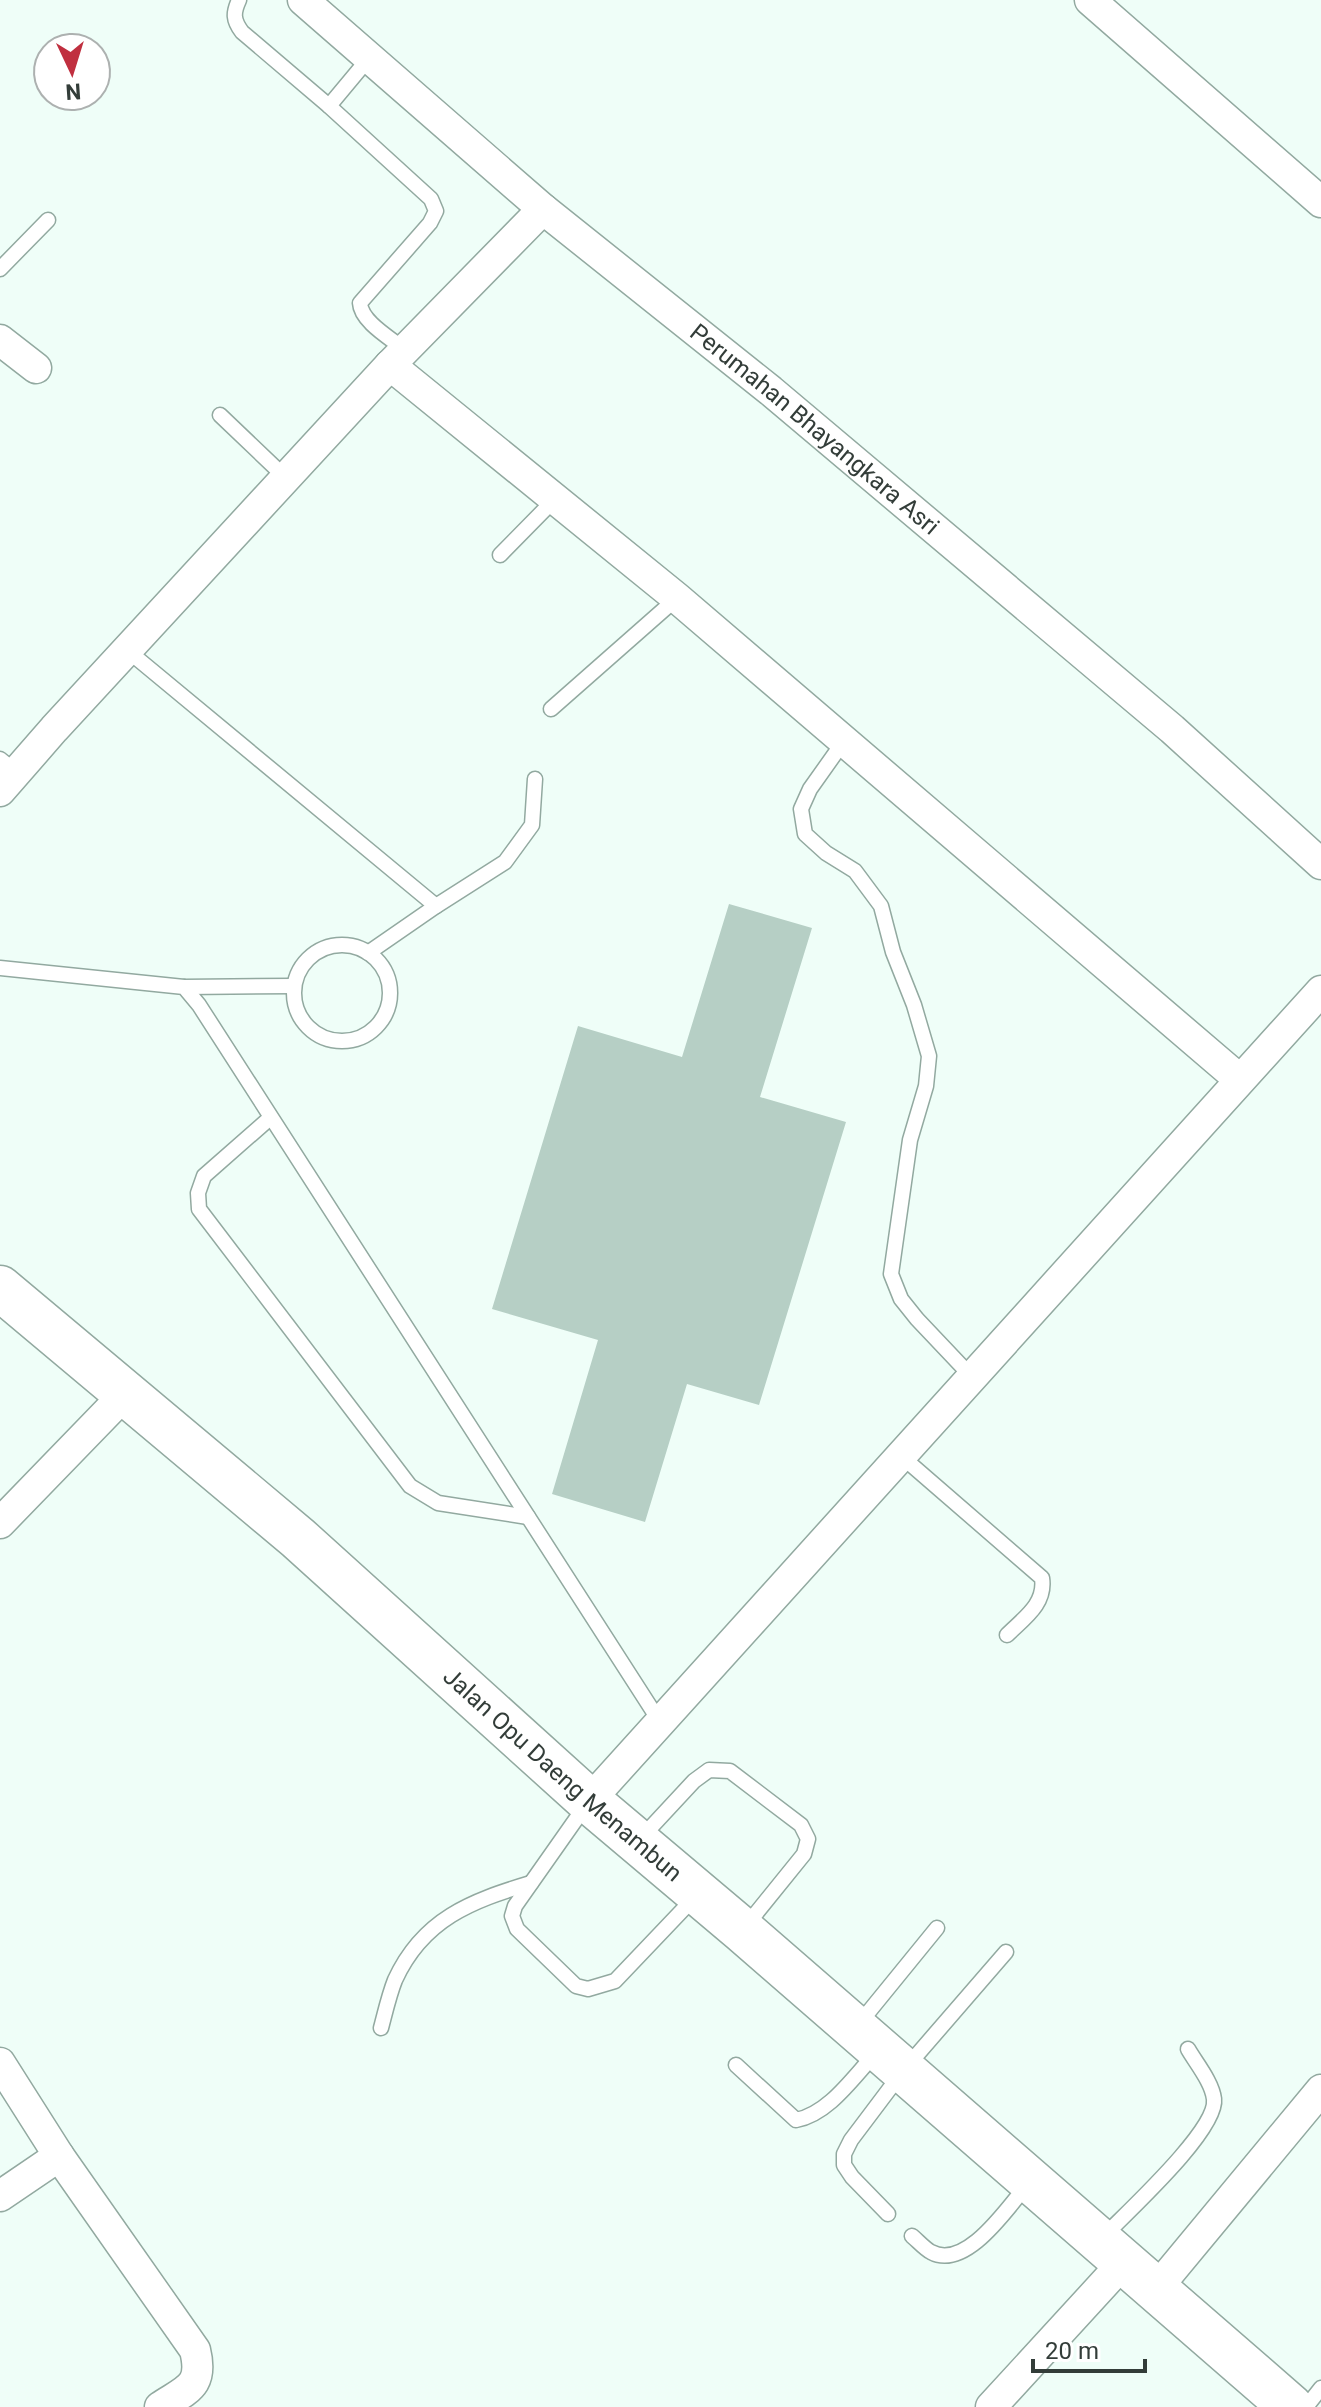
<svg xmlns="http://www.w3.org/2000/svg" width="1321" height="2407" viewBox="0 0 1321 2407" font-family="Roboto,sans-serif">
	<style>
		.building { fill: #b6cfc5 }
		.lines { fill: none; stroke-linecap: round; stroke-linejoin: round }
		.service-casing { stroke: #92a9a0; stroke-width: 17 }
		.minor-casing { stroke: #92a9a0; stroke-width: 33 }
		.trunk-casing { stroke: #92a9a0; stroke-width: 47 }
		.service { stroke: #fff; stroke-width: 14 }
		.minor { stroke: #fff; stroke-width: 30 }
		.trunk { stroke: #fff; stroke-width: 44 }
		.labels { text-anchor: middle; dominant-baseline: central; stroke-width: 7; stroke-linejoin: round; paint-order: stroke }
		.street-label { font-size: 24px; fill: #333d39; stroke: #fff }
	</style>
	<rect width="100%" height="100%" fill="#effef8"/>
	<path class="building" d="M729,904L812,928L760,1097L846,1122L759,1405L687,1384L645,1522L552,1494L598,1340L492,1309L578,1026L682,1057Z"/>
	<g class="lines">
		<g class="service-casing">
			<g id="service">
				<path d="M239,0C233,13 233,20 242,32L329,106L369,58"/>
				<path d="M329,106L431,199L436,211L430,223L360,303C361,322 392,339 405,350"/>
				<path d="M0,269L48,220"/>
				<path d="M220,415L286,478"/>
				<path d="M500,555L555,499"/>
				<path d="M127,650L436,906"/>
				<path d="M551,709L677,598"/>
				<path d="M844,741L810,789L801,809L805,834L826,853L855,871L881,906L893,952L914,1005L929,1056L926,1086L910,1140L891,1274L901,1299L917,1319L971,1376"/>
				<path d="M0,759L16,772"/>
				<circle cx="342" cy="993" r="48"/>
				<path d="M368,953L436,906L505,862L532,825L535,779"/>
				<path d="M0,968L184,987L199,1005L660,1722"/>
				<path d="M184,987L294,986"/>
				<path d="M270,1118L204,1176L198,1193L199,1209L410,1486L438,1503L528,1517"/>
				<path d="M900,1455L1042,1578C1046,1604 1024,1618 1007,1635"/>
				<path d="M586,1805L515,1906L512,1916L517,1929L576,1986L588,1989L615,1981L695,1897"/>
				<path d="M641,1838L694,1781L709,1770L730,1771L801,1825L808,1839L804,1854L745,1927"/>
				<path d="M858,2025L937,1928"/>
				<path d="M381,2028C385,2013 389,1995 395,1980C423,1919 471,1901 531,1883"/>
				<path d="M736,2065L796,2120C829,2114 854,2076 876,2053"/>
				<path d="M888,2214L852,2177L844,2165V2154L851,2140L903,2071L1006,1952"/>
				<path d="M912,2236C918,2241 925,2249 931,2252C966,2271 1008,2207 1027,2185"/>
				<path d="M1102,2238C1125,2214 1218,2130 1214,2099C1212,2082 1196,2063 1188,2049"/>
				<path d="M1306,2407L1321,2388"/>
			</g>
		</g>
		<g class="minor-casing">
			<g id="minor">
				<path id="s1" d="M303,0L543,209L771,391L1172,729L1321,864"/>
				<path d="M1090,0L1321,202"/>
				<path d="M0,340L36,368"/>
				<path d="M390,365L677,598L1239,1079"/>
				<path d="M0,791L54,729L390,365L543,209"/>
				<path d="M0,1523L126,1393"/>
				<path d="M589,1801L1321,991"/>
				<path d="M0,2063L59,2156L0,2196"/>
				<path d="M59,2156L195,2350C204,2387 187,2389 160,2407"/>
				<path d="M1156,2289L1321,2090"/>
				<path d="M991,2407L1123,2263"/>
			</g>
		</g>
		<g class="trunk-casing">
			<g id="trunk">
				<path id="s2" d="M0,1288L298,1538L589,1801L742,1930L1291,2407"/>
			</g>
		</g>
		<use href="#service" class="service"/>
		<use href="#minor" class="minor"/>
		<use href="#trunk" class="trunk"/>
	</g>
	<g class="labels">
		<g class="street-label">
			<text stroke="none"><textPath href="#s1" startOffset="668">Perumahan Bhayangkara Asri</textPath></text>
			<text stroke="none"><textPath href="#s2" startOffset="744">Jalan Opu Daeng Menambun</textPath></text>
		</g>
	</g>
	<g transform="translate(72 72) rotate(176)"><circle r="38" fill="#ffffff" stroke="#adb1b0" stroke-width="2"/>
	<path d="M0-6L14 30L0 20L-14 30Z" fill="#c02f3f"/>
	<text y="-12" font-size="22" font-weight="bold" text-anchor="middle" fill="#333d39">N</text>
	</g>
	<path d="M1033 2359v12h112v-12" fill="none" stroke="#333d39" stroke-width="4"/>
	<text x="1045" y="2359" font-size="24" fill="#333d39" stroke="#ffffff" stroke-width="6" paint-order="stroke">20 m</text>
</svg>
